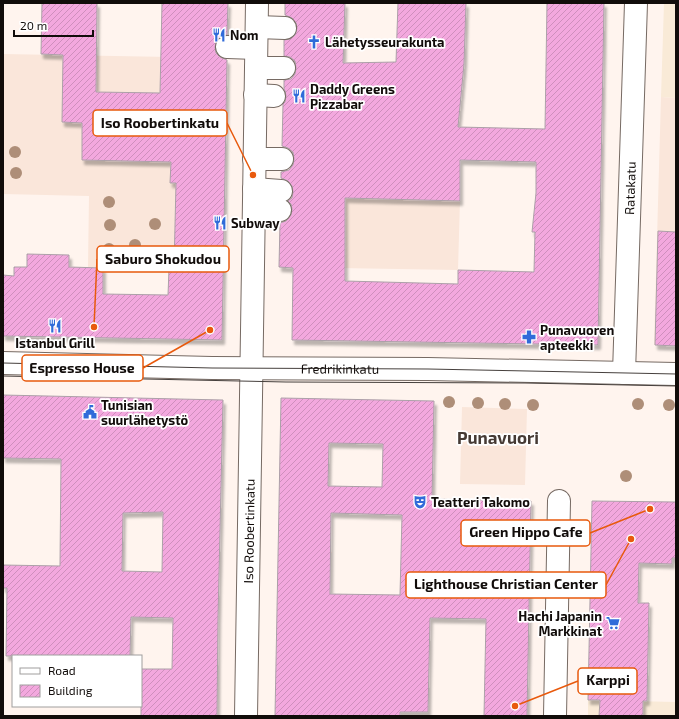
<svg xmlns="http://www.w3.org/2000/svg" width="679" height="719" viewBox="0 0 679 719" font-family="'Exo 2',sans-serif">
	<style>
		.built { fill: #fae6da }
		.education { fill: #f9ead7 }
		.building { fill: url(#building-hatch); stroke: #aca0a8; fill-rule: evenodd; filter: url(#shadow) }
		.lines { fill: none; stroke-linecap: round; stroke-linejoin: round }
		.minor-casing { stroke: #766a63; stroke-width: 24 }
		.minor { stroke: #fff; stroke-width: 22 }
		.tram { stroke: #46403d; stroke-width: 1 }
		.tree { fill: #ae8e78 }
		.labels { text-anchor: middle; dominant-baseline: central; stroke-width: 3.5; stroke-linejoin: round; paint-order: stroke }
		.poi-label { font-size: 13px; font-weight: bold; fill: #110c0a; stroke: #fff; text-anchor: start }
		.street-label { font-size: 13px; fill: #110c0a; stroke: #fff }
		.district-label { font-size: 17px; font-weight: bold; fill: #453a34; stroke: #fff }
		.leader { fill: none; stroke: #e8590c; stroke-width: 1.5 }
		.callout-dot { fill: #e8590c; stroke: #fff; stroke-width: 1.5 }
		.callout { fill: #fff; stroke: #e8590c; stroke-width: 1.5 }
		.callout-label { font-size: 14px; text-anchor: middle; font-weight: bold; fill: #110c0a }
	</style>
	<defs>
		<pattern id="building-hatch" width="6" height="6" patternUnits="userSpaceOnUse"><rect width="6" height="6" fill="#f3a8de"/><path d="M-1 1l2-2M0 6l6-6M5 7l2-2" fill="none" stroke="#cf8fbd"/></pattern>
		<filter id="shadow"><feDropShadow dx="2.5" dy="4.5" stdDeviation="1" flood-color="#0004"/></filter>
	</defs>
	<rect width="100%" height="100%" fill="#fff4ee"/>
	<g class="built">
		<path d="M3,54L227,58L223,270L88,267L89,196L3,194Z"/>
		<path d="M661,97L676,98V346L654,345Z"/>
		<path d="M280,197L460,200L458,270L279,267Z"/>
		<path d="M462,407L527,409L525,485L460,484Z"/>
	</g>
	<g class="education">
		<path d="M664,3H676V98L661,97Z"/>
		<path d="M588,700L676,702V716H588Z"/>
	</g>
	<g class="building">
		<path d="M42,3H97L96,92L160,93L162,3H228L227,35L221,36L217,40L215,47L216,53L220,57L227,60L222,340L3,336V275L14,276V267H27V254L69,255V267L103,268V294L168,295L169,269H174L176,183H170L171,162L82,160V123L62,122L63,55L41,54Z"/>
		<path d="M285,3H345L343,63L396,62L398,3H466L464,64L458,127L545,129L547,3H604L598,345L292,340L293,268L279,267L280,223L286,221L291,215L292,209L291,204L288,201L292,198L293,192L292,186L288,181L281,178V172L289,170L293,165L294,159L293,152L288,148L282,146L283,104L285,102L286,96L285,91L284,89V80L291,79L295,74L296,68L295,61L290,57L284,56V40L290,39L295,35L297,28L296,23L292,18L285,15ZM460,160L536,162V193L532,232H535L534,272L458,270V284L345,281V198L460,201Z"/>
		<path d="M658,231L676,232V346L655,345Z"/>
		<path d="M3,395L223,400L218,618L217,716H141V669H172L173,618L131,617L130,656H6L7,588H3V565L60,566L61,459L3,458ZM163,512L162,572L122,571L123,513Z"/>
		<path d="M281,398L434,401L432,499L531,501L527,716H484L486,619L430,618L428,712H400V716H275ZM329,443L383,444L382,487L328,486ZM331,513L402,515L400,595L330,594Z"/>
		<path d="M592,501L676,502V558H672V564L639,563L638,603H649L647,701H643V716H599L600,700H588Z"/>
	</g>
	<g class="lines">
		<g class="minor-casing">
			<g id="minor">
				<path d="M257,27L285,28"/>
				<path d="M227,47L256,48"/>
				<path d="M256,68H284"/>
				<path d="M255,95L274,96"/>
				<path d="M254,159H282"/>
				<path d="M254,189L281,191"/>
				<path d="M254,211L280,210"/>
				<path id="s1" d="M3,363L212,368L428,369L676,374"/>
				<path id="s2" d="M624,373L636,3"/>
				<path id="s3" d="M246,716L251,397L257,3"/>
				<path d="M555,716L559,501"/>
			</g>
		</g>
		<use href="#minor" class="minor"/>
		<g class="tram">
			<path d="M3,363L212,368L428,369L676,374"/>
			<path d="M3,376L286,382L525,383L676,386"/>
		</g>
	</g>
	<g class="tree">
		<circle cx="15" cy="152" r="6"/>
		<circle cx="16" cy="173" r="6"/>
		<circle cx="109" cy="202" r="6"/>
		<circle cx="155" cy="224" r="6"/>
		<circle cx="110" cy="225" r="6"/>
		<circle cx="135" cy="245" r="6"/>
		<circle cx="109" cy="249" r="6"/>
		<circle cx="449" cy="402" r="6"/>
		<circle cx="478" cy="403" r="6"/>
		<circle cx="505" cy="404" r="6"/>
		<circle cx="638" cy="404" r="6"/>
		<circle cx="533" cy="405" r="6"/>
		<circle cx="669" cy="405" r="6"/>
		<circle cx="626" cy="476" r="6"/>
	</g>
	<defs>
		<g id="restaurant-bare" transform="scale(1.08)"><path d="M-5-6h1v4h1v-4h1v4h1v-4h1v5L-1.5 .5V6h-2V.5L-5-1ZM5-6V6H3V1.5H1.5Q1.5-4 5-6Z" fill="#306bd9" stroke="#fff" stroke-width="2.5" paint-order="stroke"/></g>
		<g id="church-bare" transform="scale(1.08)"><path d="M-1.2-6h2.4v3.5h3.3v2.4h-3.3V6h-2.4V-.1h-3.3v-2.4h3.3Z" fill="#306bd9" stroke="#fff" stroke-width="2.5" paint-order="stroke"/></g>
		<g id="pharmacy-bare" transform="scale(1.08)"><path d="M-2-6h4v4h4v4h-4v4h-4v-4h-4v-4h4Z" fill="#306bd9" stroke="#fff" stroke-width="2.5" paint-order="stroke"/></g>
		<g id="civic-bare" transform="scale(1.08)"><path d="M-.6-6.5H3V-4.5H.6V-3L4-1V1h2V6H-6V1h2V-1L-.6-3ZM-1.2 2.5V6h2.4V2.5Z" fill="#306bd9" stroke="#fff" stroke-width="2.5" paint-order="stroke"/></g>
		<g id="theatre-bare" transform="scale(1.08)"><path d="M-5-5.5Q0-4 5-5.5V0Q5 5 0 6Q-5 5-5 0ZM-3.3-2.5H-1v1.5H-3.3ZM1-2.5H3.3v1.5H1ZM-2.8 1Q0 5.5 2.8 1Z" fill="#306bd9" stroke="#fff" stroke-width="2.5" paint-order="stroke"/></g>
		<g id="supermarket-bare" transform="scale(1.08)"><path d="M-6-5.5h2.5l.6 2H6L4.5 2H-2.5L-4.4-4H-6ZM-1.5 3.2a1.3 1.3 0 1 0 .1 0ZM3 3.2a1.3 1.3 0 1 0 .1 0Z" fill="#306bd9" stroke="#fff" stroke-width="2.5" paint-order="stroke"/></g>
	</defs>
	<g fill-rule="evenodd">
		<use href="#restaurant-bare" x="219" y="35"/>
		<use href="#church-bare" x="314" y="42"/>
		<use href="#restaurant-bare" x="299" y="96"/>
		<use href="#restaurant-bare" x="220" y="223"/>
		<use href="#restaurant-bare" x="55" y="326"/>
		<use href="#pharmacy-bare" x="529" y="337"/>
		<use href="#civic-bare" x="90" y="412"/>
		<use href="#theatre-bare" x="420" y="502"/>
		<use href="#supermarket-bare" x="613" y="623"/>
	</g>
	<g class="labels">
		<g class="poi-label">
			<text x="230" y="35">Nom</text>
			<text x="325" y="42">Lähetysseurakunta</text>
			<text x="310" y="89">Daddy Greens<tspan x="310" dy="15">Pizzabar</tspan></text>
			<text x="231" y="223">Subway</text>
			<text x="540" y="330">Punavuoren<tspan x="540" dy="15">apteekki</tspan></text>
			<text x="55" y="343" text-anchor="middle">Istanbul Grill</text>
			<text x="101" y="405">Tunisian<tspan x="101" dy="15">suurlähetystö</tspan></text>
			<text x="431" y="502">Teatteri Takomo</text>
			<text x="602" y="616" text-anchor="end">Hachi Japanin<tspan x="602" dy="15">Markkinat</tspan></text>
		</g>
		<g class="street-label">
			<text stroke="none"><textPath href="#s2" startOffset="185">Ratakatu</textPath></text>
			<text stroke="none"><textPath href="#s1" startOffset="337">Fredrikinkatu</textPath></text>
			<text stroke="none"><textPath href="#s3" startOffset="185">Iso Roobertinkatu</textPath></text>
		</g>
		<g class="district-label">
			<text x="498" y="437">Punavuori</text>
		</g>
	</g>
	<path class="leader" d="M253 175L227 123M94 327L97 259M210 330L143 368M650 509L590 533M631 539L606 585M515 706L578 681"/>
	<g class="callout-dot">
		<circle cx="253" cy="175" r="4"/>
		<circle cx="94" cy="327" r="4"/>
		<circle cx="210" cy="330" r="4"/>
		<circle cx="650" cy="509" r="4"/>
		<circle cx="631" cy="539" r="4"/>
		<circle cx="515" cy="706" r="4"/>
	</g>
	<g class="callout">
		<rect x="93" y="110" width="134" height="26" rx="4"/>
		<rect x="97" y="246" width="132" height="26" rx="4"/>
		<rect x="22" y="355" width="121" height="26" rx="4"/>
		<rect x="461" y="520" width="129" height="26" rx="4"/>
		<rect x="406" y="572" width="200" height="26" rx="4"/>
		<rect x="578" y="668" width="59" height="26" rx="4"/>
	</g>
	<g class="callout-label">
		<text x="160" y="128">Iso Roobertinkatu</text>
		<text x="163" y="264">Saburo Shokudou</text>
		<text x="82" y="373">Espresso House</text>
		<text x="526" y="537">Green Hippo Cafe</text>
		<text x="506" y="589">Lighthouse Christian Center</text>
		<text x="608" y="685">Karppi</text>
	</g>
	<rect width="679" height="719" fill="none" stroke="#110c0a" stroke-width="8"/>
	<rect x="12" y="655" width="130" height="52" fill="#ffffff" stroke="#a09e9d"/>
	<rect x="20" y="668" width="20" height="6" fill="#ffffff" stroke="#a09e9d"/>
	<text x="48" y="675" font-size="12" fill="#110c0a">Road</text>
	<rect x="20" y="685" width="20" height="12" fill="url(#building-hatch)" stroke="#a09e9d"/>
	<text x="48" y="695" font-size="12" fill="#110c0a">Building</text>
	<path d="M14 30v6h79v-6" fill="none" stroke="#110c0a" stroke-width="2"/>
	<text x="20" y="30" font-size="12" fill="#110c0a" stroke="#ffffff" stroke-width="3" paint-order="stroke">20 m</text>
</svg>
